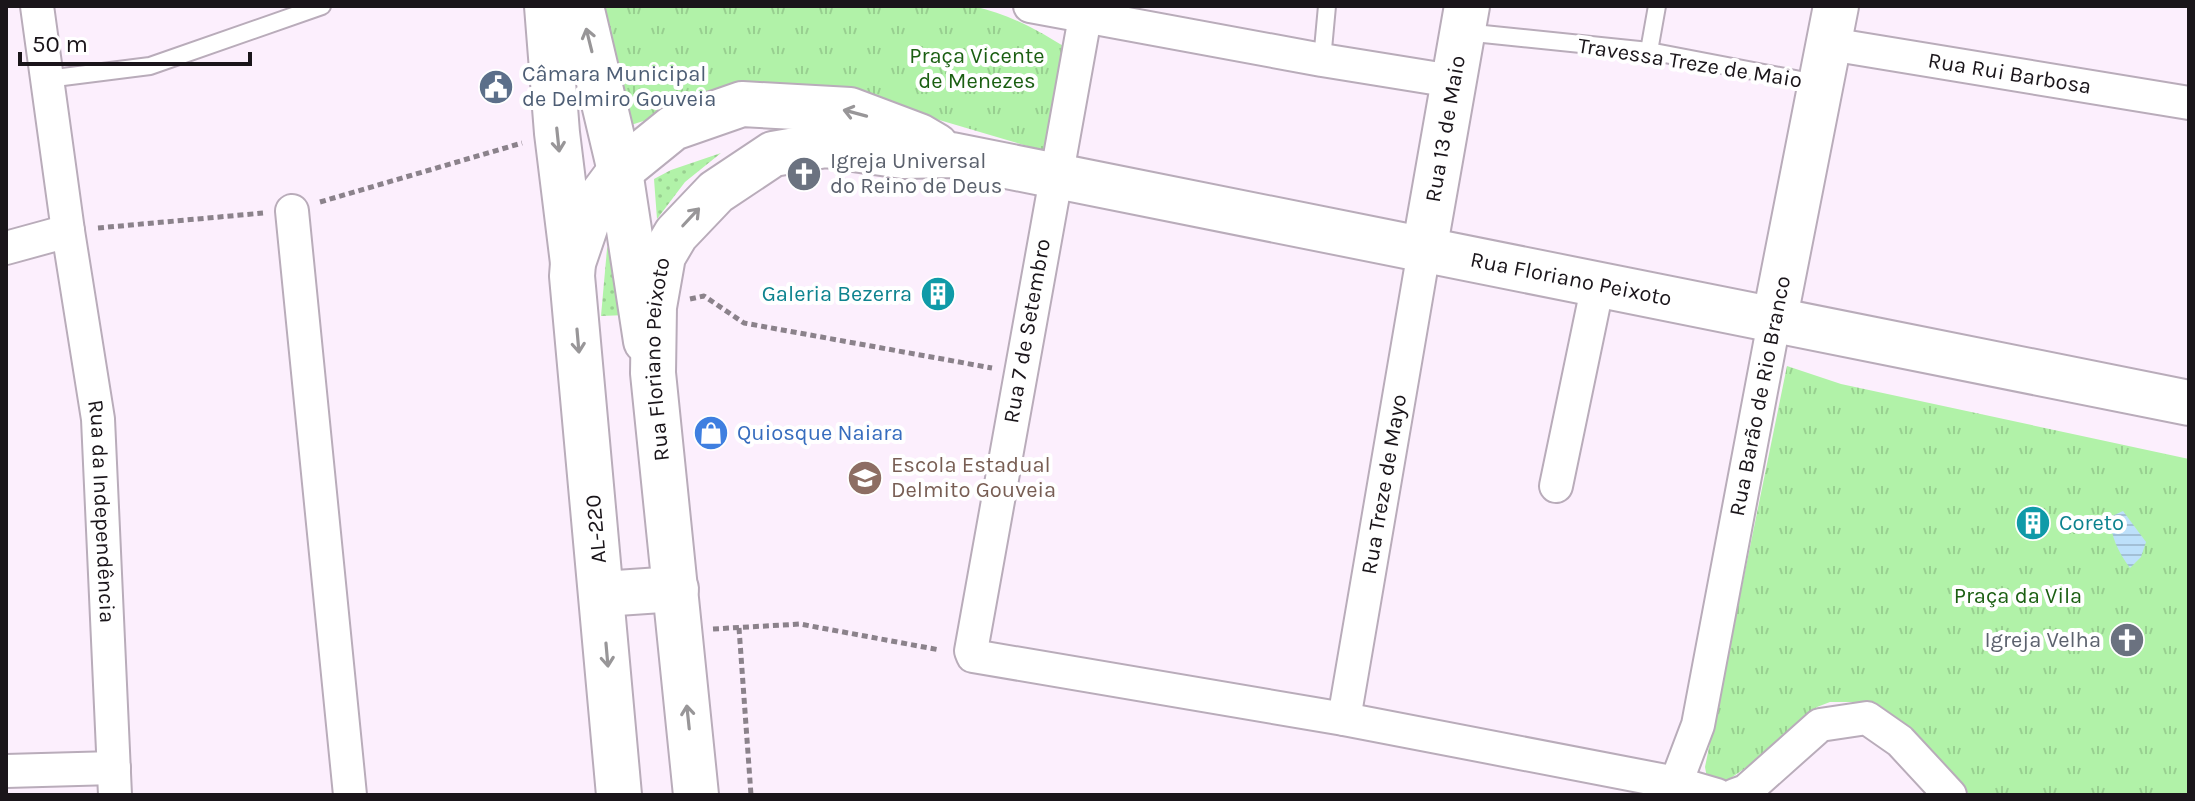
<svg xmlns="http://www.w3.org/2000/svg" width="2195" height="801" viewBox="0 0 2195 801" font-family="Karla,sans-serif">
	<style>
		.grass { fill: url(#grass-dots) }
		.park { fill: url(#park-tufts) }
		.water { fill: url(#water-rules) }
		.lines { fill: none; stroke-linecap: round; stroke-linejoin: round }
		.lane-casing { stroke: #b9acba; stroke-width: 20 }
		.street-casing { stroke: #b9acba; stroke-width: 36 }
		.secondary-casing { stroke: #b9acba; stroke-width: 48 }
		.highway-casing { stroke: #b9acba; stroke-width: 48 }
		.path { stroke: #8b828b; stroke-width: 5; stroke-dasharray: 6 4; stroke-linecap: butt }
		.lane { stroke: #fff; stroke-width: 16 }
		.street { stroke: #fff; stroke-width: 32 }
		.secondary { stroke: #fff; stroke-width: 44 }
		.highway { stroke: #fff; stroke-width: 44 }
		.oneway { stroke: #989698 }
		.labels { text-anchor: middle; dominant-baseline: central; stroke-width: 8; stroke-linejoin: round; paint-order: stroke }
		.park-label { font-size: 22px; fill: #1b5f12; stroke: #fff }
		.street-label { font-size: 22px; fill: #1a151a; stroke: #fff }
		.service-label { font-size: 22px; fill: #4e5e75; stroke: #fff; text-anchor: start }
		.worship-label { font-size: 22px; fill: #5b616d; stroke: #fff; text-anchor: start }
		.culture-label { font-size: 22px; fill: #0d838f; stroke: #fff; text-anchor: end }
		.shop-label { font-size: 22px; fill: #366cbe; stroke: #fff; text-anchor: start }
		.education-label { font-size: 22px; fill: #785e54; stroke: #fff; text-anchor: start }
	</style>
	<defs>
		<pattern id="grass-dots" width="8" height="8" patternUnits="userSpaceOnUse" patternTransform="scale(2)"><rect width="8" height="8" fill="#b1f2a8"/><path d="M2 2h.1M6 6h.1" fill="none" stroke="#98cf90" stroke-width="1.8" stroke-linecap="round"/></pattern>
		<pattern id="park-tufts" width="24" height="20" patternUnits="userSpaceOnUse" patternTransform="scale(2)"><rect width="24" height="20" fill="#b1f2a8"/><path d="M3 7l-1-3M5 7V3M7 7l1-3M15 17l-1-3M17 17v-4M19 17l1-3" fill="none" stroke="#98cf90"/></pattern>
		<pattern id="water-rules" width="6" height="5" patternUnits="userSpaceOnUse" patternTransform="scale(2)"><rect width="6" height="5" fill="#bde0fa"/><path d="M0 2.5h6" fill="none" stroke="#a2bfd6"/></pattern>
	</defs>
	<rect width="100%" height="100%" fill="#fceffd"/>
	<g class="grass">
		<path d="M721,153L685,182L657,219L654,179L671,170Z"/>
		<path d="M618,219L627,315L601,316L607,249Z"/>
	</g>
	<g class="park">
		<path d="M595,6H973C1012,15 1039,31 1073,52L1055,144L1041,150L902,109L742,89L631,125Z"/>
		<path d="M1787,366L1841,384L2189,459V795H1970L1902,721L1877,706L1861,702H1830L1817,707L1764,755L1728,780L1722,782L1707,778L1705,767Z"/>
	</g>
	<path class="water" d="M2123,511L2146,542L2141,557L2130,568C2118,552 2111,537 2110,517Z"/>
	<g class="lines">
		<g class="lane-casing">
			<g id="lane">
				<path d="M1464,32L1649,51L1821,84"/>
				<path d="M1649,51L1657,6"/>
				<path d="M1322,60L1327,6"/>
				<path d="M47,79L150,66L322,6"/>
			</g>
		</g>
		<g class="street-casing">
			<g id="street">
				<path id="s1" d="M37,6L68,231L98,419L115,795"/>
				<path d="M1030,6L1322,60L1452,81"/>
				<path d="M1087,6L971,651L973,656L1344,719L1676,783L1717,795"/>
				<path id="s2" d="M1830,44L2189,103"/>
				<path d="M292,211L350,795"/>
				<path d="M6,248L68,231"/>
				<path d="M1556,486L1598,284"/>
				<path id="s3" d="M1344,719L1424,251"/>
				<path d="M6,771L114,768"/>
				<path d="M1676,783L1698,725L1775,317"/>
				<path d="M1735,795L1746,791L1820,725L1867,718L1900,741L1950,795"/>
			</g>
		</g>
		<g class="secondary-casing">
			<g id="secondary">
				<path d="M547,6L557,133L573,263"/>
				<path d="M581,6L620,171L646,341"/>
				<path id="s4" d="M1424,251L1467,6"/>
				<path d="M1775,317L1836,6"/>
			</g>
		</g>
		<g class="highway-casing">
			<g id="highway">
				<path d="M602,594L676,589"/>
				<path d="M619,795L572,276L573,263L591,210L620,171L673,128L742,104L850,110L919,136L936,146"/>
				<path id="s5" d="M696,795L653,373L654,307L663,256L676,234L716,192L773,154L825,145L903,156L952,155C1364,240 1777,318 2189,403"/>
			</g>
		</g>
		<g class="path">
			<path d="M320,202L522,143"/>
			<path d="M98,228L263,213"/>
			<path d="M690,299L704,296L744,323L992,368"/>
			<path d="M739,628L751,795"/>
			<path d="M713,629L800,624L940,650"/>
		</g>
		<use href="#lane" class="lane"/>
		<use href="#street" class="street"/>
		<use href="#secondary" class="secondary"/>
		<use href="#highway" class="highway"/>
	</g>
	<defs><path id="oneway-shaft" d="M-6 0H5M1.5-3L5.5 0L1.5 3" fill="none" stroke-width="1.6" stroke-linecap="round" stroke-linejoin="round" transform="scale(2)"/></defs>
	<g class="oneway">
		<use href="#oneway-shaft" transform="translate(589 40) rotate(-104)"/>
		<use href="#oneway-shaft" transform="translate(855 113) rotate(-165)"/>
		<use href="#oneway-shaft" transform="translate(558 140) rotate(84)"/>
		<use href="#oneway-shaft" transform="translate(691 217) rotate(-47)"/>
		<use href="#oneway-shaft" transform="translate(578 341) rotate(85)"/>
		<use href="#oneway-shaft" transform="translate(607 655) rotate(85)"/>
		<use href="#oneway-shaft" transform="translate(688 717) rotate(-96)"/>
	</g>
	<defs>
		<g id="civic-disc" transform="scale(1.8)"><circle r="9.5" fill="#5c6f8a" stroke="#fff"/><path d="M-.6-6.5H3V-4.5H.6V-3L4-1V1h2V6H-6V1h2V-1L-.6-3ZM-1.2 2.5V6h2.4V2.5Z" fill="#fff"/></g>
		<g id="church-disc" transform="scale(1.8)"><circle r="9.5" fill="#6b7280" stroke="#fff"/><path d="M-1.2-6h2.4v3.5h3.3v2.4h-3.3V6h-2.4V-.1h-3.3v-2.4h3.3Z" fill="#fff"/></g>
		<g id="building-disc" transform="scale(1.8)"><circle r="9.5" fill="#0f9aa8" stroke="#fff"/><path d="M-4-6H4V6H1V3H-1V6H-4ZM-2.5-4.3h1.7v1.8h-1.7ZM.8-4.3h1.7v1.8H.8ZM-2.5-1h1.7V.8h-1.7ZM.8-1h1.7V.8H.8Z" fill="#fff"/></g>
		<g id="shop-disc" transform="scale(1.8)"><circle r="9.5" fill="#3f7fe0" stroke="#fff"/><path d="M-5-2.5h2.3a2.7 3.5 0 0 1 5.4 0H5L5.5 6h-11ZM-1.5-2.5h3a1.5 2.3 0 0 0-3 0Z" fill="#fff"/></g>
		<g id="school-disc" transform="scale(1.8)"><circle r="9.5" fill="#8d6e63" stroke="#fff"/><path d="M0-5L7-2L0 1L-7-2ZM-4 1L0 2.5L4 1V4Q0 6-4 4Z" fill="#fff"/></g>
	</defs>
	<g fill-rule="evenodd">
		<use href="#civic-disc" x="496" y="87"/>
		<use href="#church-disc" x="804" y="174"/>
		<use href="#building-disc" x="938" y="294"/>
		<use href="#shop-disc" x="711" y="433"/>
		<use href="#school-disc" x="865" y="478"/>
		<use href="#building-disc" x="2033" y="523"/>
		<use href="#church-disc" x="2127" y="640"/>
	</g>
	<g class="labels">
		<g class="park-label">
			<text x="977" y="56">Praça Vicente<tspan x="977" dy="25">de Menezes</tspan></text>
			<text x="2018" y="596">Praça da Vila</text>
		</g>
		<g class="street-label">
			<text transform="translate(1690 63) rotate(9)">Travessa Treze de Maio</text>
			<text stroke="none"><textPath href="#s2" startOffset="182">Rua Rui Barbosa</textPath></text>
			<text stroke="none"><textPath href="#s4" startOffset="124">Rua 13 de Maio</textPath></text>
			<text stroke="none"><textPath href="#s5" startOffset="1506">Rua Floriano Peixoto</textPath></text>
			<text transform="translate(1027 331) rotate(-80)">Rua 7 de Setembro</text>
			<text stroke="none"><textPath href="#s5" startOffset="438">Rua Floriano Peixoto</textPath></text>
			<text transform="translate(1760 396) rotate(-79)">Rua Barão de Rio Branco</text>
			<text stroke="none"><textPath href="#s3" startOffset="238">Rua Treze de Mayo</textPath></text>
			<text stroke="none"><textPath href="#s1" startOffset="510">Rua da Independência</textPath></text>
			<text transform="translate(596 529) rotate(-95)">AL-220</text>
		</g>
		<g class="service-label">
			<text x="522" y="74">Câmara Municipal<tspan x="522" dy="25">de Delmiro Gouveia</tspan></text>
		</g>
		<g class="worship-label">
			<text x="830" y="161">Igreja Universal<tspan x="830" dy="25">do Reino de Deus</tspan></text>
			<text x="2101" y="640" text-anchor="end">Igreja Velha</text>
		</g>
		<g class="culture-label">
			<text x="912" y="294">Galeria Bezerra</text>
			<text x="2059" y="523" text-anchor="start">Coreto</text>
		</g>
		<g class="shop-label">
			<text x="737" y="433">Quiosque Naiara</text>
		</g>
		<g class="education-label">
			<text x="891" y="465">Escola Estadual<tspan x="891" dy="25">Delmito Gouveia</tspan></text>
		</g>
	</g>
	<rect width="2195" height="801" fill="none" stroke="#1a151a" stroke-width="16"/>
	<path d="M20 52v12h230v-12" fill="none" stroke="#1a151a" stroke-width="4"/>
	<text x="32" y="52" font-size="24" fill="#1a151a" stroke="#ffffff" stroke-width="6" paint-order="stroke">50 m</text>
</svg>
